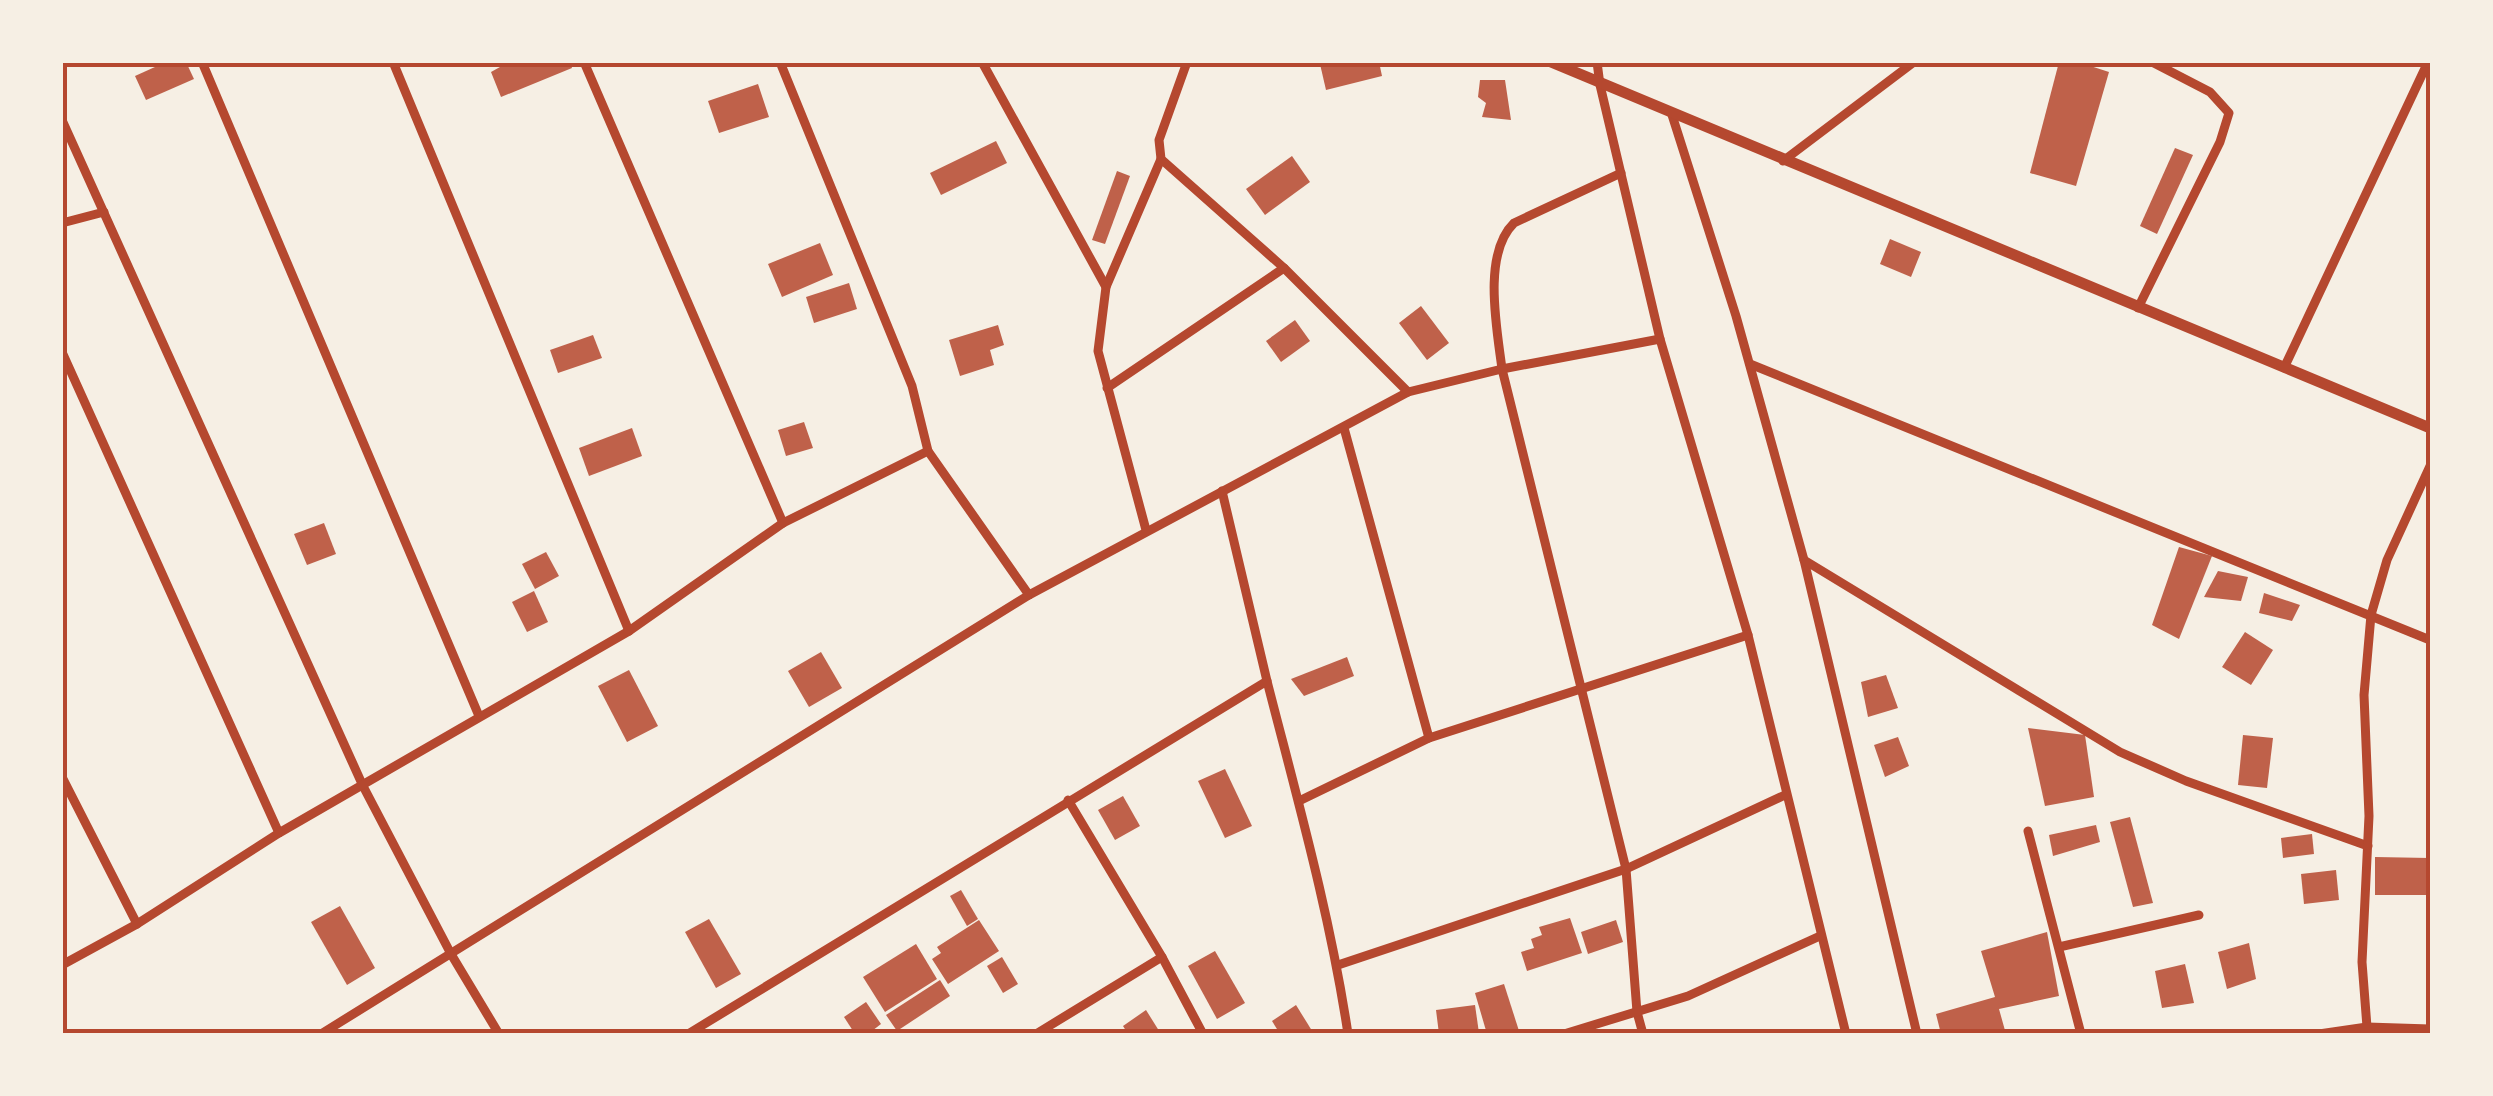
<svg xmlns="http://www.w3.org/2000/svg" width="2493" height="1096" viewBox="0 0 2493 1096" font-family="'Alegreya Sans',sans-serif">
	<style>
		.building { fill: #bf614a }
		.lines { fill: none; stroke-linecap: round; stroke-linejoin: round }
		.minor { stroke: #b5482f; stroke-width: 9 }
		.tertiary { stroke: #b5482f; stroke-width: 11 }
		.neatline { fill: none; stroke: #b5482f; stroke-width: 4 }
	</style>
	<rect width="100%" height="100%" fill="#f6efe4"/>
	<g class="building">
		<path d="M166,62H186L194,79L146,100L135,76Z"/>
		<path d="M509,62H570L572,68L501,97L491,72Z"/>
		<path d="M1327,62H1379L1382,76L1326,90L1320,64Z"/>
		<path d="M2059,62H2078L2109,72L2076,186L2030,173Z"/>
		<path d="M1480,80H1505L1511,120L1482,117L1486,103L1478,97Z"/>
		<path d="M758,84L769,117L719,133L708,101Z"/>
		<path d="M996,141L1007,163L941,195L930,173Z"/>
		<path d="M2175,148L2193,155L2157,234L2140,226Z"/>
		<path d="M1292,156L1310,182L1265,215L1246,189Z"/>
		<path d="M1117,171L1130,176L1105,244L1092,240Z"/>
		<path d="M1890,239L1921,252L1911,277L1880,264Z"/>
		<path d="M820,243L833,275L782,297L768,264Z"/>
		<path d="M849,283L857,309L814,323L806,297Z"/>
		<path d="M1421,306L1449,343L1427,360L1399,323Z"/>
		<path d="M1295,320L1310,341L1281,362L1266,341Z"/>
		<path d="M998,325L1004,345L990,350L994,365L960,376L949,340Z"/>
		<path d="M593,335L602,358L558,373L550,350Z"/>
		<path d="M804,422L813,448L786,456L778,430Z"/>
		<path d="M632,428L642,456L589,476L579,448Z"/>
		<path d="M324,523L336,554L307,565L294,534Z"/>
		<path d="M2179,547L2212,556L2179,639L2152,625Z"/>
		<path d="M546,552L559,576L535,589L522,564Z"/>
		<path d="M2218,571L2248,577L2241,601L2204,597Z"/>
		<path d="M534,591L548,622L527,632L512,602Z"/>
		<path d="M2264,593L2300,605L2292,621L2259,613Z"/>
		<path d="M2245,632L2273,650L2251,685L2222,667Z"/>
		<path d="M821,652L842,688L809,707L788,671Z"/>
		<path d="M1347,657L1354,676L1304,696L1291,679Z"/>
		<path d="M629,670L658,726L627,742L598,686Z"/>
		<path d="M1886,675L1898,708L1868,717L1861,682Z"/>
		<path d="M2028,728L2085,735L2094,797L2045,806Z"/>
		<path d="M2243,735L2273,738L2267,788L2238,785Z"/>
		<path d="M1898,737L1909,766L1885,777L1874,745Z"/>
		<path d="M1225,769L1252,826L1225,838L1198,781Z"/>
		<path d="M1123,796L1140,826L1115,840L1098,810Z"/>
		<path d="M2130,817L2153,903L2133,907L2110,822Z"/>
		<path d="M2096,825L2100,842L2053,856L2049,835Z"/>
		<path d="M2312,834L2314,854L2283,858L2281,838Z"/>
		<path d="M2375,857L2430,858V895H2375Z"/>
		<path d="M2336,870L2339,900L2304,904L2301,874Z"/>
		<path d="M961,890L978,919L967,926L950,896Z"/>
		<path d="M340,906L375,968L347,985L311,922Z"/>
		<path d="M1570,918L1582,953L1527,971L1521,952L1534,948L1531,939L1542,935L1539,927Z"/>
		<path d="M709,919L741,974L716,988L685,932Z"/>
		<path d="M979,920L999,951L948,984L932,959L941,953L937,947Z"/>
		<path d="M1616,920L1623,942L1588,954L1581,932Z"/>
		<path d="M2047,932L2059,996L1999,1009L2006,1034H1941L1936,1014L1995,997L1981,951Z"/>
		<path d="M2249,943L2256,979L2227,989L2218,952Z"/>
		<path d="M916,944L937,979L885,1012L863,977Z"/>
		<path d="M1215,951L1245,1003L1217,1019L1188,966Z"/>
		<path d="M1002,957L1018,984L1003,993L987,966Z"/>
		<path d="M2185,964L2194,1003L2162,1008L2155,971Z"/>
		<path d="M940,980L950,996L897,1031L886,1015Z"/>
		<path d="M1504,984L1520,1034H1487L1475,993Z"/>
		<path d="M866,1002L881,1024L868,1034H855L844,1017Z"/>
		<path d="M1296,1005L1314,1034H1280L1272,1021Z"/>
		<path d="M1475,1005L1479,1033L1439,1034L1436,1010Z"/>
		<path d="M1146,1010L1161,1034H1128L1123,1026Z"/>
	</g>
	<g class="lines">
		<g class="minor">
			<path d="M202,62L479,716"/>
			<path d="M393,62L629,631"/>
			<path d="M584,62L783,523"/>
			<path d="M780,62L912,386L928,451L1029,595"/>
			<path d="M982,62L1106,287"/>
			<path d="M1187,62L1159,140L1161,159L1284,268L1408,392"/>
			<path d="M1597,62L1600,85L1660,339L1748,635L1846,1034"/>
			<path d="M1672,115L1736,316L1804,560L1917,1034"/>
			<path d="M62,120L363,786L451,954L499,1034"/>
			<path d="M1783,161L1914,62"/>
			<path d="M1621,173L1514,223C1482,254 1497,329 1502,369L1626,869L1637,1012L1643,1034"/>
			<path d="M62,223L104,212"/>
			<path d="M2138,308L2220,142L2229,113L2210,92L2152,62"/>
			<path d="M62,352L279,833"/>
			<path d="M1750,364L2430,640"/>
			<path d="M2284,368L2428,62"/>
			<path d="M1107,388L1284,268"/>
			<path d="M1344,428L1429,738"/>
			<path d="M1222,491L1267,681"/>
			<path d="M1146,530L1098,351L1106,287L1161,159"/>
			<path d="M1804,560L2120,752L2186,781L2368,846"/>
			<path d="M62,777L137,924"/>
			<path d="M1068,800L1162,957L1203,1034"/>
			<path d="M1299,801L1429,738L1748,635"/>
			<path d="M2028,831L2081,1034"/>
			<path d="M2059,947L2199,915"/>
			<path d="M62,965L137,924L279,833L629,631L783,523L928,451"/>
			<path d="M1338,965L1626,869L1785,795"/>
			<path d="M2367,1027L2362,962L2369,816L2364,695L2371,615L2387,560L2430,466"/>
			<path d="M321,1034L1029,595L1408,392L1502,369L1660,339"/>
			<path d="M688,1034L1267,681C1297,798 1330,914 1348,1034"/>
			<path d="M1036,1034L1162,957"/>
			<path d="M1564,1034L1688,996L1820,936"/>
			<path d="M2319,1034L2367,1027L2430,1029"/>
		</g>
		<path class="tertiary" d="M1551,62L2430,428"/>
	</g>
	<rect width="2493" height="1096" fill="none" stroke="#f6efe4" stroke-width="130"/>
	<rect x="65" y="65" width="2363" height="966" class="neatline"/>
</svg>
